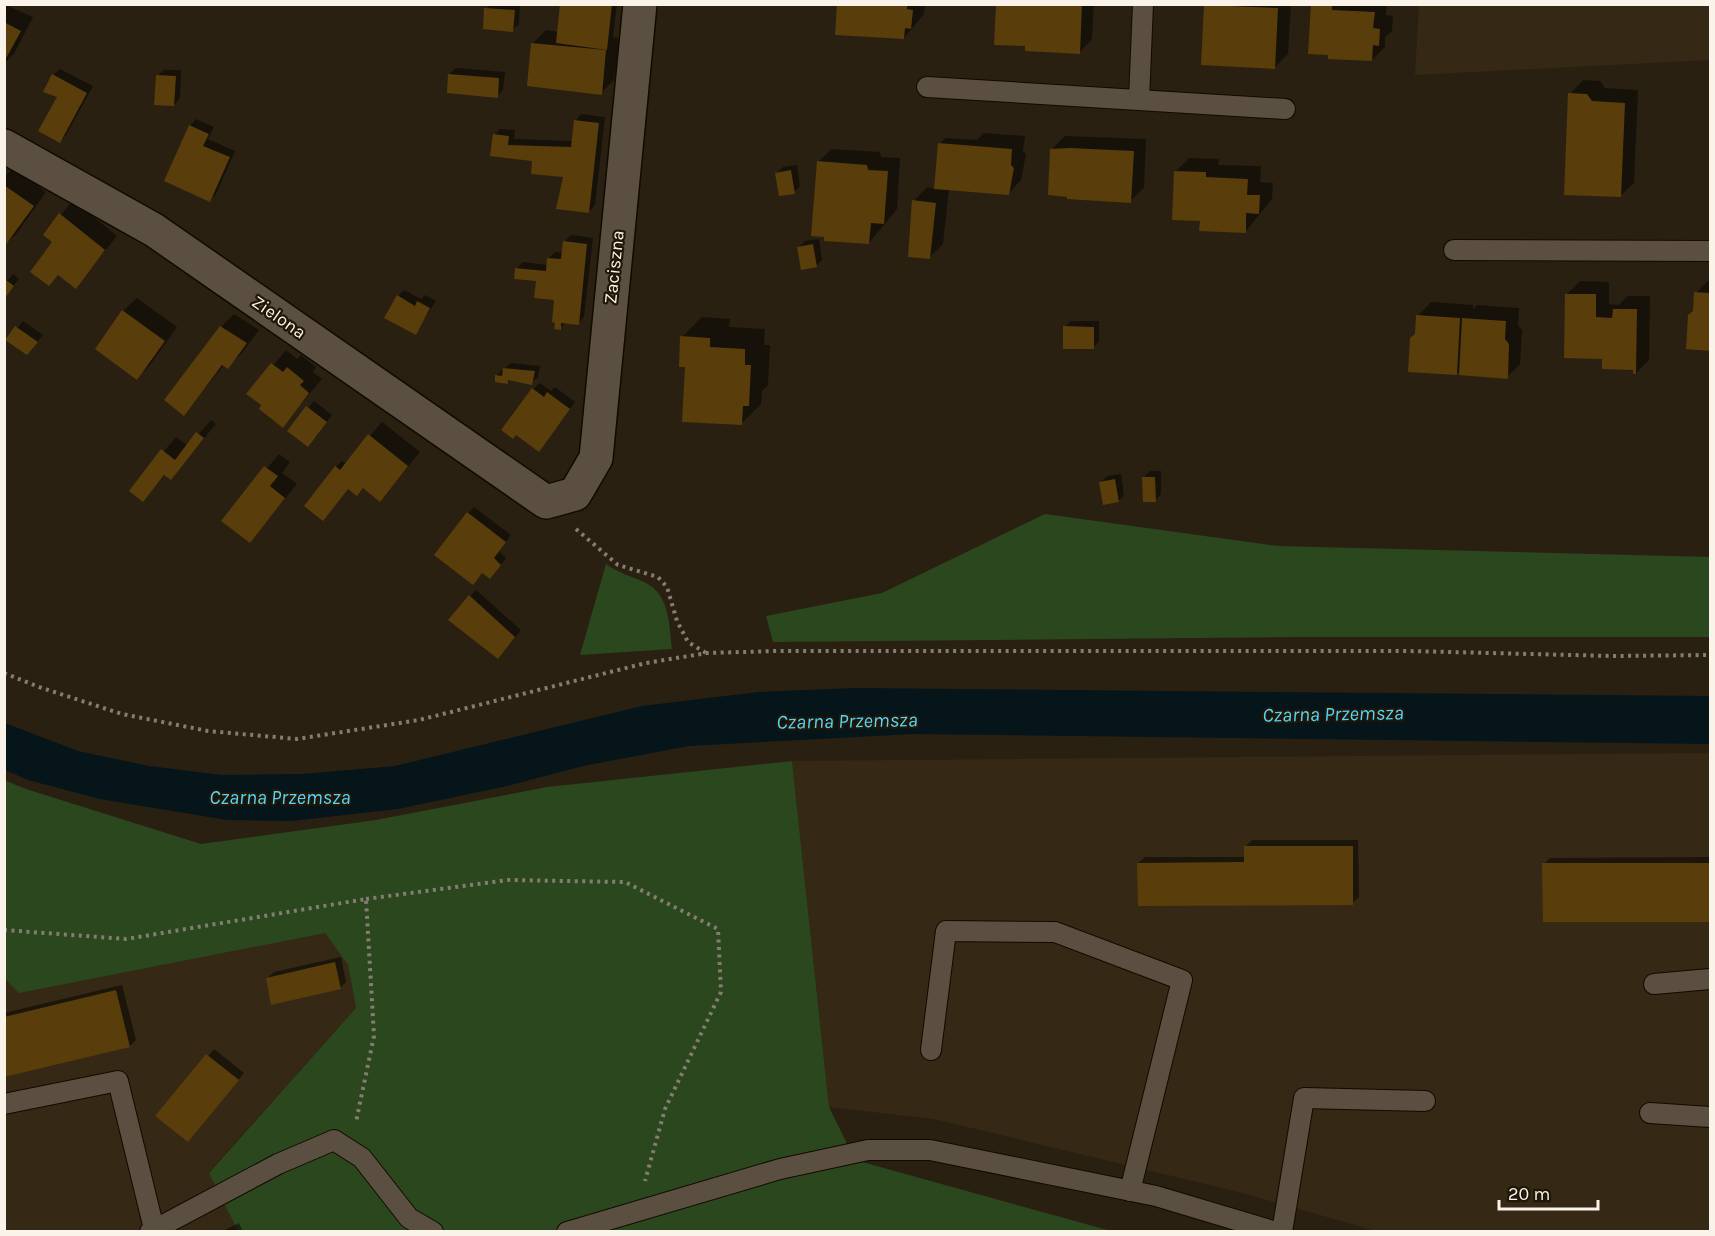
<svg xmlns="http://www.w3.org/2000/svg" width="1715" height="1236" viewBox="0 0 1715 1236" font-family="Karla,sans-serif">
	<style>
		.built { fill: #352814 }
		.green { fill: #2b471d }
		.water { fill: #05151a }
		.shadow { fill: #0007 }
		.building { fill: #593d0b }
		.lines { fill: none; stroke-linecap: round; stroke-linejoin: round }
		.lane-casing { stroke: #120a01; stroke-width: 22 }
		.street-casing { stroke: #120a01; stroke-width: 36 }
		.path { stroke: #857d71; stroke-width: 4; stroke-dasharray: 3 4.5; stroke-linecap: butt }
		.lane { stroke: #5a4f40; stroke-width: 20 }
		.street { stroke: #5a4f40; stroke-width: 33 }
		.labels { text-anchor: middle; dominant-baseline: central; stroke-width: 4.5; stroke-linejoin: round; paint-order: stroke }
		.street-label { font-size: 18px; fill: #faf3ea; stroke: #201709 }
		.water-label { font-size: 20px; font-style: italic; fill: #53d6f9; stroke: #201709 }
	</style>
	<rect width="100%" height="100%" fill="#2a2012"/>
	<g class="built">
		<path d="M1419,5H1710V60L1415,75Z"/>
		<path d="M1710,753V1231H1376L1239,1192L934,1119L829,1107L792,761Z"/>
		<path d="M325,932L348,965L356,1008L209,1172L238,1231H5L4,979L20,992Z"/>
	</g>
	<g class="green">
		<path d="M1045,514L1278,546L1710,557V637H1293L773,642L766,616L882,593Z"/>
		<path d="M606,564C618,573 631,576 644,582C670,594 669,624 672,649L580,655Z"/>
		<path d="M792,761L829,1107L855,1160L1111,1231H238L209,1173L356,1008L348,965L325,933L19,993L5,979L4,780L26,789L201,844L376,820L547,787Z"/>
	</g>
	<path class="water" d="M855,688L1710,696V744L913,734L689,746L583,766L507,786L398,809L292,821L227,820L100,799L28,780L5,770V723L78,751L149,766L222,775L302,774L395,766L642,706L758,692Z"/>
	<g class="shadow">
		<path d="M4,4L33,17L14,54L4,63Z"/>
		<path d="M490,4H520L519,24L512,30L486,9Z"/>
		<path d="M562,4H617L613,37L619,38L614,80L601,93L532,44L546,30L559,32Z"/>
		<path d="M838,4H925L924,14L904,38Z"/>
		<path d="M997,4H1094L1092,39L1079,53L1027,45Z"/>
		<path d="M1291,4L1288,54L1275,67L1206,6Z"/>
		<path d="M1313,4H1387L1386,15L1393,16L1392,31L1385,37V47L1372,60Z"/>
		<path d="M456,68L505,72L503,90L497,96L449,74Z"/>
		<path d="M60,69L93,86L66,135L60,142L59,96L53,75Z"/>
		<path d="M164,70H181L180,98L174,105L157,76Z"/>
		<path d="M1583,80L1600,81L1605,88L1638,90L1634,183L1620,196L1570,94Z"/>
		<path d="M581,114L605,117L595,205L589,212L557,208L564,175L534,160L492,154L494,135L500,129L515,130L514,139L573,141L575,121Z"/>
		<path d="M196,119L214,127L208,139L235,151L216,194L210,200L190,126Z"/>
		<path d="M984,133L1025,136L1023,151L1026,154L1021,180L1008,194L949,189L943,244L930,257L914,201L927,187L936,189L939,144L946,138L977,140Z"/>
		<path d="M1065,136L1146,139L1144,188L1130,201L1052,149Z"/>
		<path d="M832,149L880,152L881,157L900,158L897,209L869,243L818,162Z"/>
		<path d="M1189,158L1219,159L1218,165L1261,166L1260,182L1273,183L1272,199L1246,231L1201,219L1175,172Z"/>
		<path d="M797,165L800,186L794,192L777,173L783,167Z"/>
		<path d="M13,168L46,192L17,233L4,245V177Z"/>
		<path d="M73,200L117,236L76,287L59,274L49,284L55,242L45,234Z"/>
		<path d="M571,235L593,238L584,317L578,324L566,322L560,328L556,299L538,280L516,269L523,262L548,265L549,258L555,252L563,253L564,242Z"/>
		<path d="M819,239L822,260L816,266L799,247L805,241Z"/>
		<path d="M13,274L19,279L4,298V284Z"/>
		<path d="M1710,279V349L1688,348L1696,293Z"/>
		<path d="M1580,281L1609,282V304L1619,305L1627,296H1650L1649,360L1636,373L1634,368L1604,358L1567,294Z"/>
		<path d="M404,290L421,299L425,295L436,301L415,333L398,296Z"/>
		<path d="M137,298L177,327L150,365L137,378L123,311Z"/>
		<path d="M1431,302L1473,305V309L1477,305L1519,308L1518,326L1522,330L1520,364L1507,377L1461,369L1456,374L1418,316Z"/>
		<path d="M234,314L259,330L241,354L227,367L224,365L184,414L221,327Z"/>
		<path d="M702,317L730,319L729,327L765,329L764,345H770L768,385L762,391L761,404L741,424L686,366L682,337Z"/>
		<path d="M23,321L43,335L33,347L8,340Z"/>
		<path d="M1071,321H1099V341L1093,348L1065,327Z"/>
		<path d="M286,350L297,359L301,355L316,367L313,372L322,379L282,426L249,394Z"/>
		<path d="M511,363L540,366L538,377L531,383L510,379L508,382L496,376Z"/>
		<path d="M540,383L551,391L555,387L575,402L539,450L533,389Z"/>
		<path d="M314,401L332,415L315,438L290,430Z"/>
		<path d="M211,420L216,424L171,478L166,474L143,500L131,490L176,437L188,446Z"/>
		<path d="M382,422L420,452L380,500L364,487L357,494L336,467L342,461L346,464Z"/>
		<path d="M279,454L290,462L282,473L297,484L250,541L223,521Z"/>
		<path d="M1150,471H1161V494L1155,501L1144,477Z"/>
		<path d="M1121,474L1124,495L1118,501L1101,482L1107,476Z"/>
		<path d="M474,507L511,535L499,551L506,558L496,571L483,572L473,583L468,513Z"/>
		<path d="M476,590L521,630L504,651L470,596Z"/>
		<path d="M1252,840H1358L1359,897L1352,903L1138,863L1145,857H1245L1246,846Z"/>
		<path d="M1710,857V920L1544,921V864L1550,858Z"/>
		<path d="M341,957L346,982L340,988L267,978L274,972Z"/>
		<path d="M122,985L136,1040L130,1046L4,1075V1013Z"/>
		<path d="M214,1049L244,1073L194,1134L158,1116Z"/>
		<path d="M239,1223L243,1232H221Z"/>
	</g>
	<g class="building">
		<path d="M560,4H612L607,50L556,43Z"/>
		<path d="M837,4H907V9L913,10L911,29L905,28L904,39L835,35Z"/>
		<path d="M996,4H1082L1080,54L1025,51V46L994,45Z"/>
		<path d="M1311,4L1332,6V10L1375,12L1373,28L1380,29L1379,46L1373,45L1372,61L1328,59V55L1308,54Z"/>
		<path d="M1204,5L1278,8L1275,69L1201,65Z"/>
		<path d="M484,8L515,10L513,32L483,29Z"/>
		<path d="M4,22L21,31L4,62Z"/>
		<path d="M531,43L606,50L602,95L527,86Z"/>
		<path d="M52,74L87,93L60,143L38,131L57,97L43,92Z"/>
		<path d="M448,74L499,78L498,98L447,93Z"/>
		<path d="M156,75L176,76L174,106L154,105Z"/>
		<path d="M1568,93L1587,94L1592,101L1625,103L1621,197L1564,195Z"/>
		<path d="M574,120L599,123L589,213L556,209L563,177L531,174L532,161L490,156L493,134L509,136L508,145L571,147Z"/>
		<path d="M189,125L209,134L203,146L230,157L210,202L164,181Z"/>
		<path d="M938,143L1012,149L1011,165L1014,168L1009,195L934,189Z"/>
		<path d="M1070,148L1134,151L1131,203L1067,199V197L1048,195L1050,149Z"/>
		<path d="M817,161L867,165L868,170L888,171L884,224L871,223L869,244L824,241V237L811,236Z"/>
		<path d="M791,170L795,194L779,196L775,173Z"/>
		<path d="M1174,171L1206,172V177L1248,179L1247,195H1260L1259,214L1246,213V233L1199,231L1200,221L1172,220Z"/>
		<path d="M4,185L34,206L4,247Z"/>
		<path d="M912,200L936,203L930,259L908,257Z"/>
		<path d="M59,213L105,250L76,289L58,275L49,286L30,272L52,242L43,235Z"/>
		<path d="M563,241L587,244L579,325L561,323V330L554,329L555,323L552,322L554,300L534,298L536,281L514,279L515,268L546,271L547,258L561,259Z"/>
		<path d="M813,244L817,267L801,270L797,247Z"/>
		<path d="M6,280L14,286L4,299V282Z"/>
		<path d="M1694,292L1710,293V351L1686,349L1688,315L1693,311Z"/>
		<path d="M1565,294H1596V317L1612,318L1613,309H1637L1636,374H1633V370L1602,369V359L1564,358Z"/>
		<path d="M397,295L415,306L417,301L430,308L416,335L384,318Z"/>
		<path d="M122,310L165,341L137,380L95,349Z"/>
		<path d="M1416,315L1460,318L1457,375L1408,372L1410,338L1415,334Z"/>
		<path d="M1462,318L1506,321L1505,339L1509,344L1508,379L1459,375Z"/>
		<path d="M15,326L38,342L27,355L5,340Z"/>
		<path d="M220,326L247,343L228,369L222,365L184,416L164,400Z"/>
		<path d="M1063,326L1094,327V349H1063Z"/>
		<path d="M680,336L710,338V347L745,349V365H751L749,406H743L742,425L682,422L685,367H679Z"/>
		<path d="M271,363L283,372L287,367L304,381L300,385L309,393L283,428L259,409L261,405L246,394Z"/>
		<path d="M503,368L535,371L532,385L508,380V384L495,382V375L502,376Z"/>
		<path d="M532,388L544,397L547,392L570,409L539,452L516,435L513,439L501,430Z"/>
		<path d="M306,406L327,422L308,447L287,431Z"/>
		<path d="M196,432L204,438L171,480L164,475L143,502L129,491L161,449L175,460Z"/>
		<path d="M368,434L408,466L380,502L363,488L357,496L348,489L323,521L304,506L335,466L340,470Z"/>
		<path d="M264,466L278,476L270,486L285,498L250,543L221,521Z"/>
		<path d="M1142,477H1155L1156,502H1143Z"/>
		<path d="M1115,479L1119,502L1103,505L1099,482Z"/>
		<path d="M467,512L506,542L494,558L501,565L490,579L482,573L473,585L434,555Z"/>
		<path d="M469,595L515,637L498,659L448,620Z"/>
		<path d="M1244,846H1353V905L1138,906L1137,863L1244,862Z"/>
		<path d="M1542,863H1710V922H1543Z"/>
		<path d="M335,962L341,989L271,1005L266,978Z"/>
		<path d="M116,990L130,1047L4,1077V1017Z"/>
		<path d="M206,1054L239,1080L188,1142L155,1116Z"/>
	</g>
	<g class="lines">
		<g class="lane-casing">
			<g id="lane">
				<path d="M927,87L1285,109"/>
				<path d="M1139,100L1143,4"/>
				<path d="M1454,250L1710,251"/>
				<path d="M1654,984L1710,979"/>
				<path d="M931,1050L946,931L1055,932L1182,980L1130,1191"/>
				<path d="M4,1104L118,1081L154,1229"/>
				<path d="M1650,1113L1710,1117"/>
				<path d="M150,1232L278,1164L334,1140L362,1158L409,1218L433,1232"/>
				<path d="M567,1232L780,1169L868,1150H930L1156,1196L1276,1232"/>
				<path d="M1282,1232L1304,1098L1425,1101"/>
			</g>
		</g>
		<g class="street-casing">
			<path id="street" d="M4,146L154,230L546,502L575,494L596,458L640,4"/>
		</g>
		<g class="path">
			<path d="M576,529L618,565L658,577L667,587L677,621L688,642L706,653"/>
			<path d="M4,673L39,687L122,714L208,731L297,739L419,720L646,663L707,653L777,651H1408L1612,656L1710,655"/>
			<path d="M366,899L508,880L625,882L718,929L721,992L665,1109L645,1181"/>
			<path d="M4,930L126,939L366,899L374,1036L356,1122"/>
		</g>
		<use href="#lane" class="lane"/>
		<use href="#street" class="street"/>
	</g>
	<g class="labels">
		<g class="street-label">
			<text transform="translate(614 267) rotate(-84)">Zaciszna</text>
			<text transform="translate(279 317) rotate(35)">Zielona</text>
		</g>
		<g class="water-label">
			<text transform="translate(1333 714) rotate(-1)">Czarna Przemsza</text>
			<text transform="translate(847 721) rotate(-1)">Czarna Przemsza</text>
			<text x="280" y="797">Czarna Przemsza</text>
		</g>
	</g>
	<rect width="1715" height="1236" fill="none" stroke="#faf3ea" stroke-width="12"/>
	<path d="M1499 1200v9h99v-9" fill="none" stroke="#faf3ea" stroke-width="3"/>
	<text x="1508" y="1200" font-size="18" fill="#faf3ea" stroke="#201709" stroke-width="4.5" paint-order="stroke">20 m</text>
</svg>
